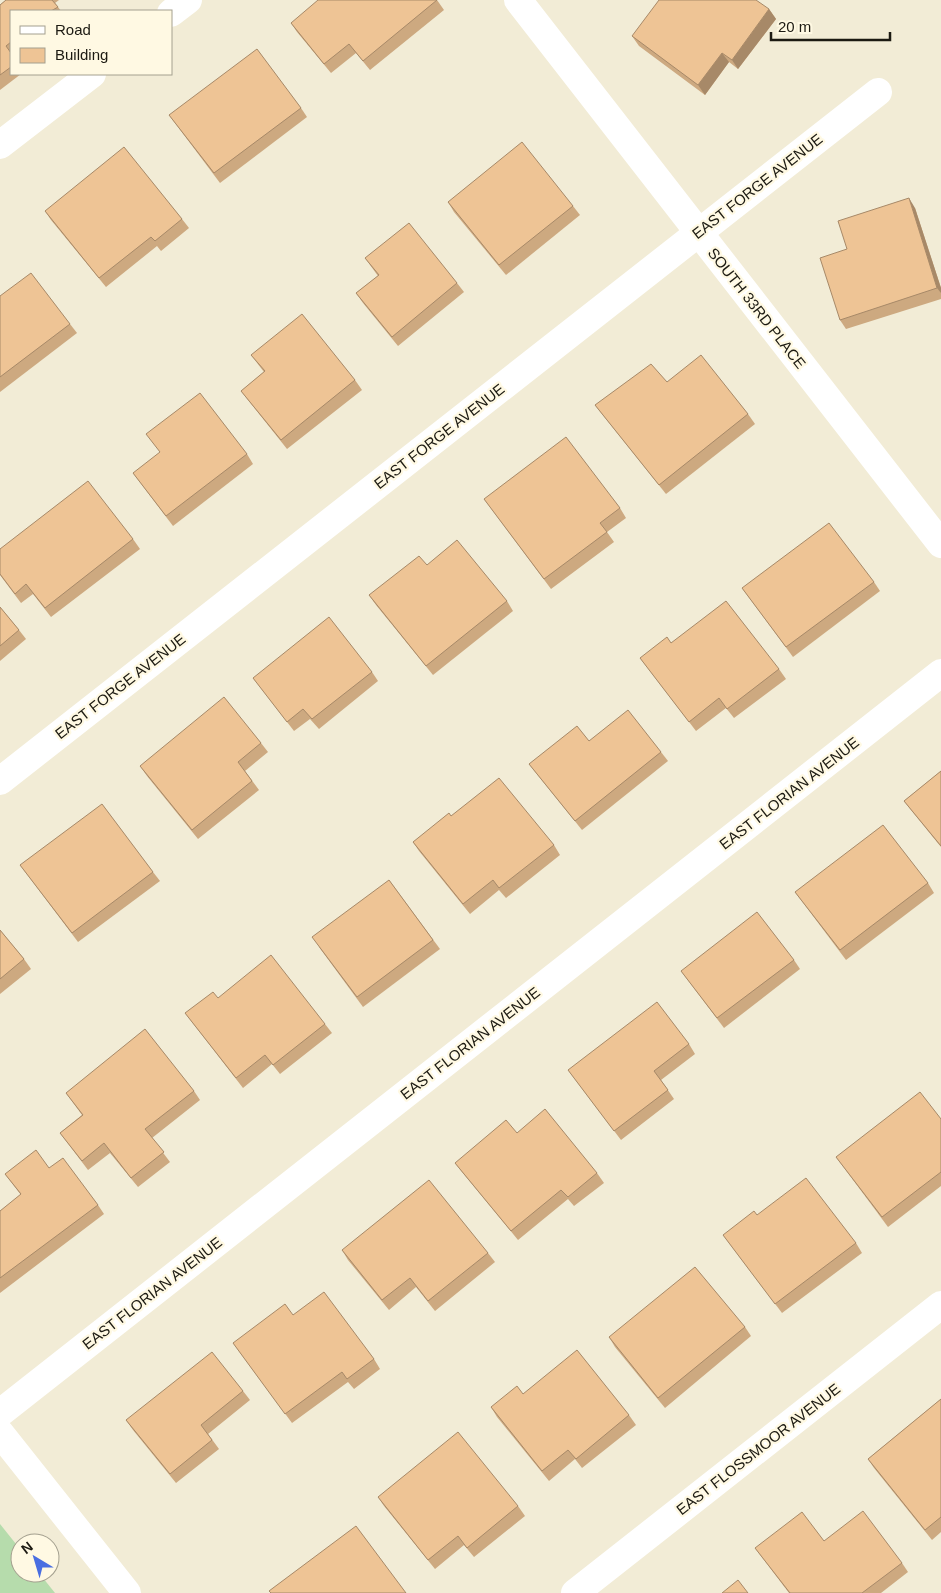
<svg xmlns="http://www.w3.org/2000/svg" width="941" height="1593" viewBox="0 0 941 1593" font-family="Arial,sans-serif">
	<style>
		.green { fill: #b6dcac }
		.lines { fill: none; stroke-linecap: round; stroke-linejoin: round }
		.street { stroke: #fff; stroke-width: 28 }
		.secondary { stroke: #fff; stroke-width: 28 }
		.wall { fill: #cda980 }
		.shaded-wall { fill: #a78968 }
		.building { fill: #eec495; stroke: #a78968 }
		.labels { text-anchor: middle; dominant-baseline: central; stroke-width: 4.5; stroke-linejoin: round; paint-order: stroke }
		.street-label { font-size: 15px; fill: #1c1a12; stroke: #fff9e3 }
	</style>
	<rect width="100%" height="100%" fill="#f2ecd6"/>
	<path class="green" d="M0,1524L20,1549V1573H39L55,1593H0Z"/>
	<g class="lines">
		<g class="street">
			<path d="M518,0L941,544"/>
			<path d="M171,13L188,0"/>
			<path d="M0,145L92,74"/>
			<path d="M0,781L878,92"/>
			<path d="M0,1413L941,673"/>
			<path d="M575,1593L941,1305"/>
		</g>
		<path class="secondary" d="M0,1433L127,1593"/>
	</g>
	<g class="wall">
		<path d="M6,0H59L55,3L61,11H11V74H21L0,90V5Z"/>
		<path d="M437,0L444,10L370,70L356,53L331,73L297,32L291,23Z"/>
		<path d="M769,9L776,19L738,69L729,62L705,95L639,46L632,36Z"/>
		<path d="M301,108L307,117L220,183L169,115Z"/>
		<path d="M448,202L573,206L580,215L506,275L454,212Z"/>
		<path d="M915,208L941,288V299L846,329L840,320L847,249Z"/>
		<path d="M45,211L182,219L189,228L161,251L157,246L106,287L51,220Z"/>
		<path d="M365,258L457,283L464,292L398,346L363,303L356,293L378,276Z"/>
		<path d="M0,296L70,324L77,333L0,392Z"/>
		<path d="M251,355L355,380L362,390L287,449L248,400L241,391L264,372Z"/>
		<path d="M667,382L748,414L755,424L666,494L602,414L595,405Z"/>
		<path d="M247,454L253,464L173,526L133,473Z"/>
		<path d="M484,499L620,508L626,518L607,532L614,542L551,589Z"/>
		<path d="M133,539L140,549L51,617L33,594L21,603L0,575V549Z"/>
		<path d="M427,565L507,601L513,611L433,675L376,605L369,595Z"/>
		<path d="M874,582L880,591L793,657L742,588Z"/>
		<path d="M0,607L19,630L26,639L0,661Z"/>
		<path d="M671,643L779,669L786,679L734,718L726,708L696,731L640,658Z"/>
		<path d="M372,672L378,681L319,729L310,719L294,731L253,678Z"/>
		<path d="M589,741L661,752L668,761L582,830L536,773L529,764Z"/>
		<path d="M261,743L268,752L245,771L259,790L198,839L147,776L140,766Z"/>
		<path d="M941,771V847L911,810L904,801Z"/>
		<path d="M451,816L554,845L560,855L506,898L499,890L470,914L419,851L413,842Z"/>
		<path d="M20,865L153,872L160,881L78,942Z"/>
		<path d="M389,880L440,949L363,1007L319,947Z"/>
		<path d="M928,883L934,893L846,960L795,892Z"/>
		<path d="M0,930L24,959L31,969L0,994Z"/>
		<path d="M794,960L800,969L724,1028L681,971Z"/>
		<path d="M218,998L325,1024L332,1033L280,1074L272,1064L243,1088L185,1013Z"/>
		<path d="M689,1044L695,1054L661,1080L674,1099L621,1140L568,1070Z"/>
		<path d="M194,1091L200,1100L152,1138L170,1162L138,1187L110,1153L88,1170L60,1133L82,1115L66,1093Z"/>
		<path d="M941,1119V1186L888,1227L836,1157Z"/>
		<path d="M517,1133L597,1173L604,1183L574,1206L568,1199L518,1240L462,1172L455,1163Z"/>
		<path d="M49,1168L98,1205L104,1214L0,1293V1211L21,1195L5,1174Z"/>
		<path d="M723,1235L856,1243L862,1253L782,1313Z"/>
		<path d="M342,1250L488,1253L495,1262L435,1311L416,1287L389,1310L348,1260Z"/>
		<path d="M293,1315L374,1359L380,1369L354,1389L348,1382L292,1423L233,1343Z"/>
		<path d="M745,1327L751,1336L665,1408L615,1347L609,1337Z"/>
		<path d="M243,1391L250,1400L208,1434L219,1449L176,1483L133,1430L126,1420Z"/>
		<path d="M523,1394L629,1415L636,1425L582,1468L575,1459L549,1481L497,1417L491,1407Z"/>
		<path d="M941,1399V1532L932,1540L874,1468L868,1459Z"/>
		<path d="M378,1497L518,1506L525,1516L474,1557L464,1545L435,1569L384,1506Z"/>
		<path d="M824,1541L902,1563L908,1572L881,1593H789L755,1548Z"/>
	</g>
	<g class="shaded-wall">
		<path d="M769,9L776,19L738,69L732,60Z"/>
		<path d="M722,53L729,62L705,95L698,85Z"/>
		<path d="M909,198L915,208L941,288V293L937,288Z"/>
	</g>
	<g class="building">
		<path d="M6,0H52L58,7L51,11H11V42L6,46L11,53V67L0,75V5Z"/>
		<path d="M318,0H437L363,61L349,44L324,64L291,23Z"/>
		<path d="M659,0H756L769,9L732,60L722,53L698,85L632,36Z"/>
		<path d="M257,49L301,108L214,173L169,115Z"/>
		<path d="M522,142L573,206L499,265L448,202Z"/>
		<path d="M124,147L182,219L155,241L151,237L99,278L45,211Z"/>
		<path d="M909,198L937,288L840,320L820,258L847,249L838,221Z"/>
		<path d="M409,223L457,283L392,337L356,293L379,275L365,258Z"/>
		<path d="M31,273L70,324L0,377V296Z"/>
		<path d="M302,314L355,380L281,440L241,391L265,371L251,355Z"/>
		<path d="M701,355L748,414L659,485L595,405L651,364L667,382Z"/>
		<path d="M200,393L247,454L166,516L133,473L160,452L146,434Z"/>
		<path d="M566,437L620,508L600,523L607,532L544,579L484,499Z"/>
		<path d="M88,481L133,539L45,608L26,584L15,594L0,574V549Z"/>
		<path d="M829,523L874,582L786,647L742,588Z"/>
		<path d="M457,540L507,601L426,666L369,595L419,556L427,565Z"/>
		<path d="M726,601L779,669L727,709L719,698L689,722L640,658L667,637L671,643Z"/>
		<path d="M0,607L19,630L0,646Z"/>
		<path d="M329,617L372,672L312,719L303,709L287,722L253,678Z"/>
		<path d="M224,697L261,743L238,762L252,781L192,830L140,766Z"/>
		<path d="M628,710L661,752L575,821L529,764L577,726L589,741Z"/>
		<path d="M941,771V846L904,801Z"/>
		<path d="M499,778L554,845L499,888L493,880L463,904L413,842L449,813L451,816Z"/>
		<path d="M102,804L153,872L72,933L20,865Z"/>
		<path d="M883,825L928,883L840,950L795,892Z"/>
		<path d="M389,880L433,940L357,997L312,937Z"/>
		<path d="M757,912L794,960L717,1018L681,971Z"/>
		<path d="M0,930L24,959L0,979Z"/>
		<path d="M271,955L325,1024L273,1065L265,1055L236,1078L185,1013L213,992L218,998Z"/>
		<path d="M657,1002L689,1044L654,1071L668,1090L614,1131L568,1070Z"/>
		<path d="M145,1029L194,1091L145,1129L164,1152L131,1178L104,1143L82,1161L60,1133L83,1115L66,1093Z"/>
		<path d="M920,1092L941,1119V1172L882,1217L836,1157Z"/>
		<path d="M545,1109L597,1173L568,1197L561,1190L511,1231L455,1163L506,1120L517,1133Z"/>
		<path d="M36,1150L49,1168L63,1158L98,1205L0,1278V1211L21,1194L5,1174Z"/>
		<path d="M806,1178L856,1243L775,1304L723,1235L754,1211L757,1215Z"/>
		<path d="M429,1180L488,1253L428,1301L410,1278L382,1300L342,1250Z"/>
		<path d="M695,1267L745,1327L658,1398L609,1337Z"/>
		<path d="M324,1292L374,1359L347,1379L342,1372L285,1414L233,1343L285,1304L293,1315Z"/>
		<path d="M577,1350L629,1415L576,1459L568,1450L542,1471L491,1407L517,1386L523,1394Z"/>
		<path d="M212,1352L243,1391L201,1425L212,1440L170,1474L126,1420Z"/>
		<path d="M941,1399V1517L925,1530L868,1459Z"/>
		<path d="M458,1432L518,1506L467,1548L458,1536L428,1560L378,1497Z"/>
		<path d="M863,1511L902,1563L862,1593H790L755,1548L802,1512L824,1541Z"/>
		<path d="M356,1526L406,1593H271L269,1591Z"/>
		<path d="M738,1580L748,1593H722Z"/>
	</g>
	<g class="labels">
		<g class="street-label">
			<text transform="translate(757 186) rotate(-38)">EAST FORGE AVENUE</text>
			<text transform="translate(757 308) rotate(52)">SOUTH 33RD PLACE</text>
			<text transform="translate(439 436) rotate(-38)">EAST FORGE AVENUE</text>
			<text transform="translate(120 686) rotate(-38)">EAST FORGE AVENUE</text>
			<text transform="translate(789 793) rotate(-38)">EAST FLORIAN AVENUE</text>
			<text transform="translate(470 1043) rotate(-38)">EAST FLORIAN AVENUE</text>
			<text transform="translate(152 1293) rotate(-38)">EAST FLORIAN AVENUE</text>
			<text transform="translate(758 1449) rotate(-38)">EAST FLOSSMOOR AVENUE</text>
		</g>
	</g>
	<rect x="10" y="10" width="162" height="65" fill="#fff9e3" stroke="#a4a08f"/>
	<rect x="20" y="26" width="25" height="8" fill="#ffffff" stroke="#a4a08f"/>
	<text x="55" y="35" font-size="15" fill="#1c1a12">Road</text>
	<rect x="20" y="48" width="25" height="15" fill="#eec495" stroke="#a4a08f"/>
	<text x="55" y="60" font-size="15" fill="#1c1a12">Building</text>
	<g transform="translate(35 1558) rotate(322)"><circle r="24" fill="#fff9e3" stroke="#a4a08f"/>
	<path d="M0-4L9 19L0 12L-9 19Z" fill="#496ee1"/>
	<text y="-8" font-size="14" font-weight="bold" text-anchor="middle" fill="#1c1a12">N</text>
	</g>
	<path d="M771 32v8h119v-8" fill="none" stroke="#1c1a12" stroke-width="2.5"/>
	<text x="778" y="32" font-size="15" fill="#1c1a12" stroke="#fff9e3" stroke-width="4" paint-order="stroke">20 m</text>
</svg>
